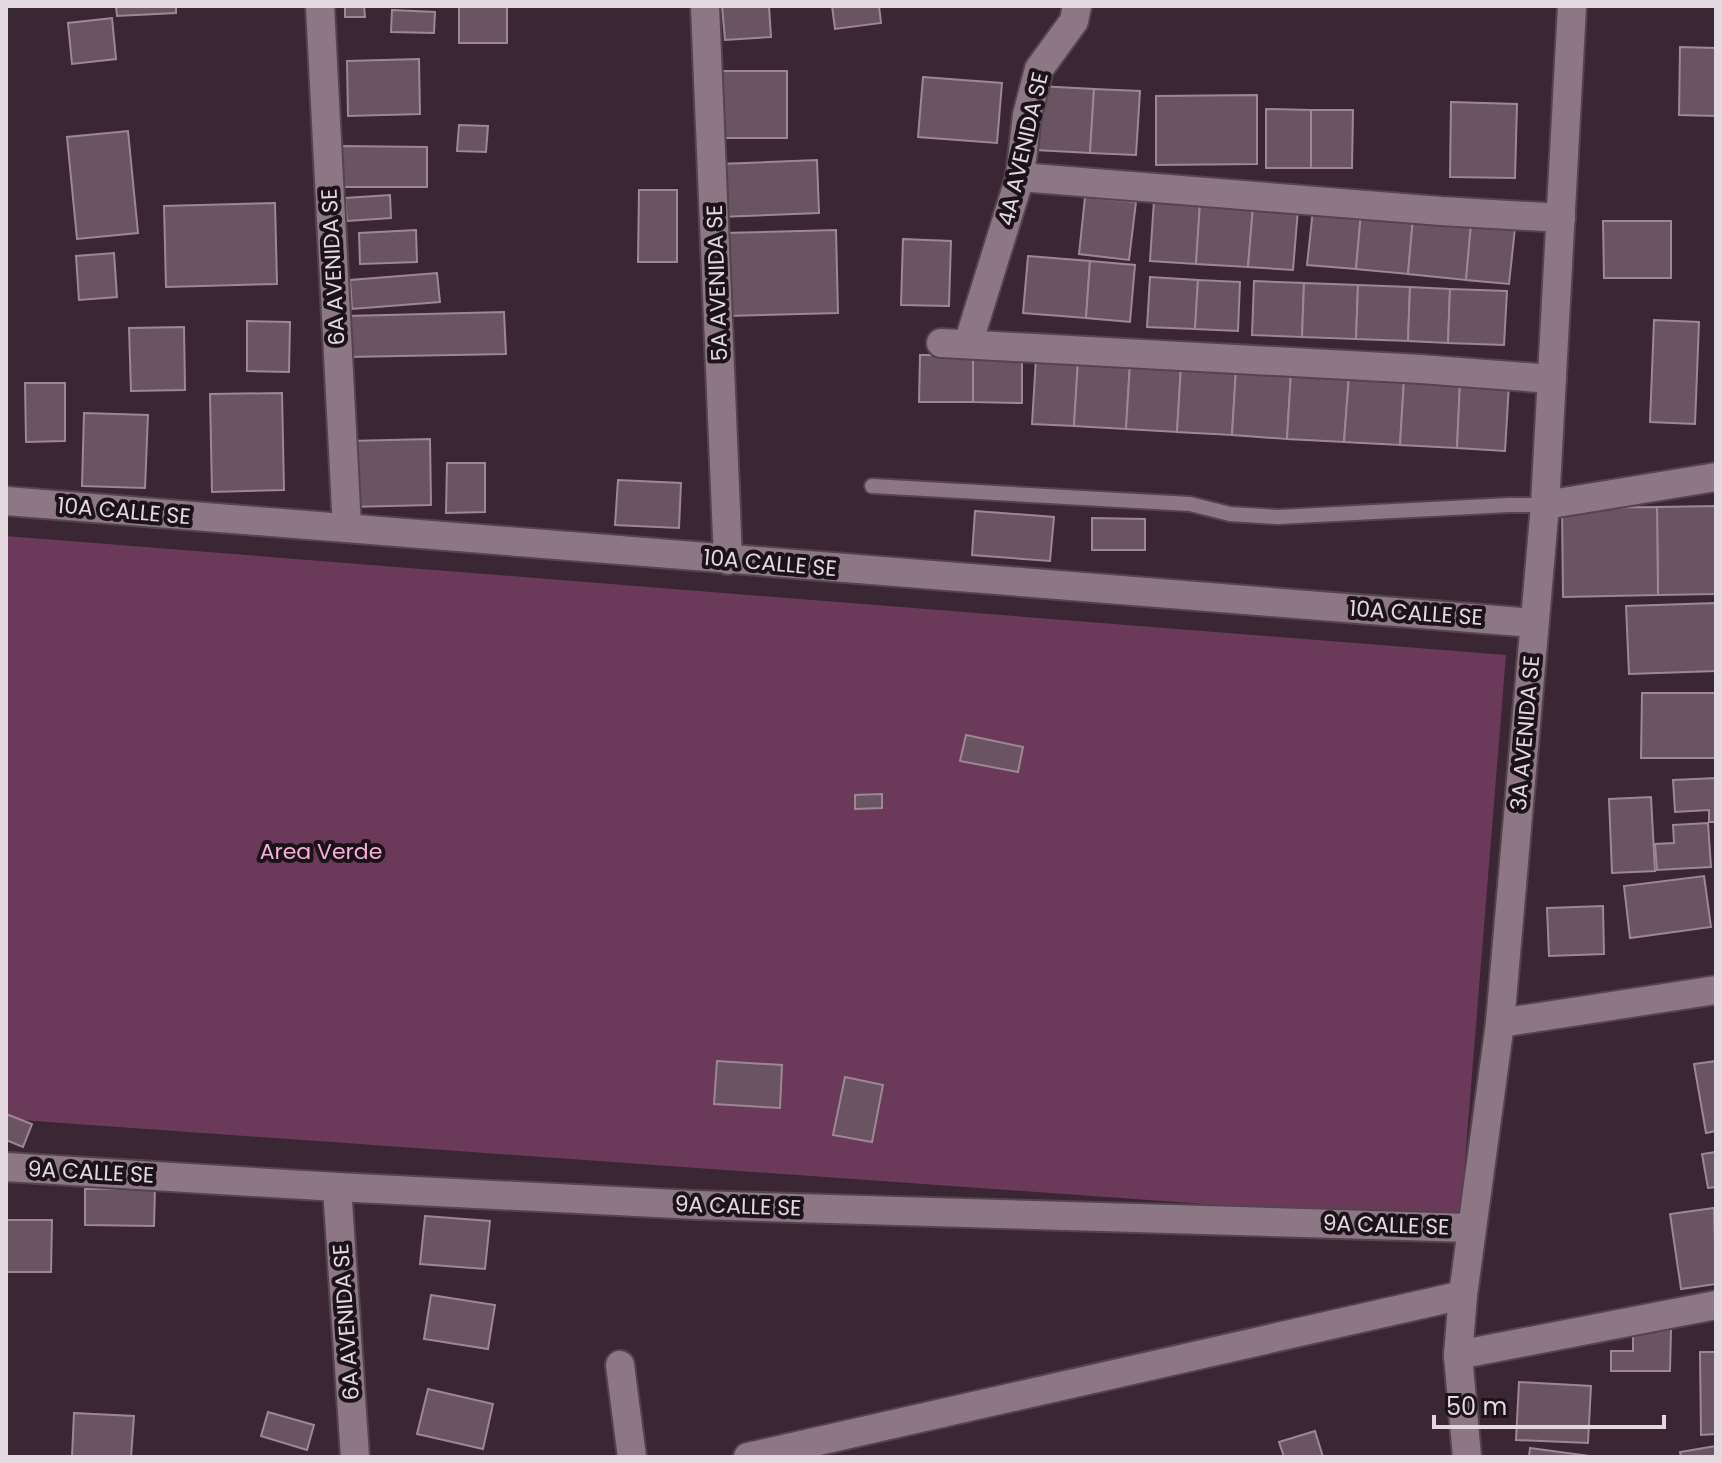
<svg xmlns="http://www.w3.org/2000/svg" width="1722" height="1463" viewBox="0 0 1722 1463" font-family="Poppins,sans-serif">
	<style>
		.green { fill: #6b3a5a }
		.building { fill: #6a5461; stroke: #9e8795; stroke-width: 2 }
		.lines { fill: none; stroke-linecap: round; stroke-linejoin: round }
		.lane-casing { stroke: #54444e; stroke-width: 18 }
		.street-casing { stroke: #54444e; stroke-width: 32 }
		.lane { stroke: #8e7785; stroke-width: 14 }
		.street { stroke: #8e7785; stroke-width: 28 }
		.labels { text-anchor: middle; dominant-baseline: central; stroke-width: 8; stroke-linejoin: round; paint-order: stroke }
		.street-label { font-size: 22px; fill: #e4d8df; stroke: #1c1319 }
		.park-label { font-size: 22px; fill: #f6aedb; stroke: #1c1319 }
	</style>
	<rect width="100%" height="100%" fill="#3a2733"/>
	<path class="green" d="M6,536L1506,655L1460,1222L6,1119Z"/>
	<g class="building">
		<path d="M116,6H176V13L117,16Z"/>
		<path d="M345,6H364L365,17H345Z"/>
		<rect x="459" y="6" width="48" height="37"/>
		<path d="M722,6H769L771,37L725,40Z"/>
		<path d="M832,6H879L881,23L835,29Z"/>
		<path d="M392,10L435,12L434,33L391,32Z"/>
		<path d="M112,18L116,59L72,64L68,23Z"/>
		<path d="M1680,47L1716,48V116L1679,115Z"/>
		<path d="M419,59L420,114L348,116L347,61Z"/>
		<path d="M717,71H787V138H716Z"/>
		<path d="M923,77L1002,83L997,143L918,137Z"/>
		<path d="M1038,86L1094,89L1090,153L1035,150Z"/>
		<path d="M1094,89L1140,91L1136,155L1090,153Z"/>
		<path d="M1257,95V164L1156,165V96Z"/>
		<path d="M1451,102L1517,104L1515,178L1450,177Z"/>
		<path d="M1266,109L1311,110V168H1266Z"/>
		<path d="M1311,110H1353L1352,168H1311Z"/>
		<path d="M459,125L488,126L486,152L457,151Z"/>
		<path d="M128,131L138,233L77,239L67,137Z"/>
		<path d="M341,146L427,147V187H341Z"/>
		<path d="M817,160L819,213L720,217L718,164Z"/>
		<path d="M639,190H677V262H638Z"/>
		<path d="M390,195L391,218L347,221L345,198Z"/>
		<path d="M1085,197L1136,202L1129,260L1079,254Z"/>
		<path d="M1154,200L1200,203L1196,264L1150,261Z"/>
		<path d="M275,203L277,284L166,287L164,206Z"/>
		<path d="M1200,203L1253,206L1248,267L1196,264Z"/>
		<path d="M1253,206L1298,209L1293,270L1248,267Z"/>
		<path d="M1313,209L1361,213L1356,269L1307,265Z"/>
		<path d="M1361,213L1413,218L1408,274L1356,269Z"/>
		<path d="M1413,218L1471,224L1466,280L1408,274Z"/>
		<path d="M1603,221H1671V278H1604Z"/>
		<path d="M1471,224L1515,228L1509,284L1466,280Z"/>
		<path d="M416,230L417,262L360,264L359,233Z"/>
		<path d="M836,230L838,313L727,316L725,233Z"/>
		<path d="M903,239L951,241L949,306L901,305Z"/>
		<path d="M114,253L117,297L79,300L76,256Z"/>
		<path d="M1028,256L1090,261L1086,318L1023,313Z"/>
		<path d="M1090,261L1135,265L1130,322L1086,318Z"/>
		<path d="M437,273L440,302L352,309L350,280Z"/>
		<path d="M1150,277L1198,280L1195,329L1147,327Z"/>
		<path d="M1198,280L1240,282L1238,331L1195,329Z"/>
		<path d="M1254,281L1304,283L1302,337L1252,335Z"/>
		<path d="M1304,283L1358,285L1356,339L1302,337Z"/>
		<path d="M1358,285L1410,287L1408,341L1356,339Z"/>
		<path d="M1410,287L1450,289L1448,343L1408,341Z"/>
		<path d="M1450,289L1507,291L1504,345L1448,343Z"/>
		<path d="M504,312L506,354L348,357L347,316Z"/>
		<path d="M1654,320L1699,322L1695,424L1650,422Z"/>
		<path d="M247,321L290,322L289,372L247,371Z"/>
		<path d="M184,327L185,390L131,391L129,328Z"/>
		<path d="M920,355H973V402H919Z"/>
		<path d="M973,355H1022V403L973,402Z"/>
		<path d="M1036,358L1078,360L1074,426L1032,424Z"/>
		<path d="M1078,360L1130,363L1126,429L1074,426Z"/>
		<path d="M1130,363L1181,366L1177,432L1126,429Z"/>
		<path d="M1181,366L1236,369L1232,435L1177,432Z"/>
		<path d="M1236,369L1291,372L1287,439L1232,435Z"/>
		<path d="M1291,372L1349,375L1344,442L1287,439Z"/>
		<path d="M1349,375L1404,379L1400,445L1344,442Z"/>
		<path d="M1404,379L1460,382L1457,448L1400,445Z"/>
		<path d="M1460,382L1509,384L1505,451L1457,448Z"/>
		<path d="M25,383H65V441L26,442Z"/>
		<path d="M282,393L284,490L212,492L210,394Z"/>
		<path d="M84,413L148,415L145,488L82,486Z"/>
		<path d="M430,439L431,505L349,507V441Z"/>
		<path d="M447,463H485V512L446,513Z"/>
		<path d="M618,480L681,483L679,528L615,525Z"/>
		<path d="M1716,506V594L1658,595L1657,507Z"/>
		<path d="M1657,507L1658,595L1563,597L1562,508Z"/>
		<path d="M975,511L1054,517L1050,561L972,555Z"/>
		<path d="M1092,518L1145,519V550H1092Z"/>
		<path d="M1716,603V671L1629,674L1626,606Z"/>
		<path d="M1642,693H1716V758H1641Z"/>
		<path d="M966,735L1023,747L1018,772L960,761Z"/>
		<path d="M1716,778V822H1709V810L1675,812L1673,780Z"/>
		<path d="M882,794V808L855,809V795Z"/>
		<path d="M1651,797L1655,871L1612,873L1609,799Z"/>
		<path d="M1708,823L1711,867L1657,870L1655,844L1674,843L1673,825Z"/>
		<path d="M1704,876L1711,927L1630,938L1624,886Z"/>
		<path d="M1603,906L1604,954L1549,956L1547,908Z"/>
		<path d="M717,1061L782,1065L780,1108L714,1104Z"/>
		<path d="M1716,1061V1131L1706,1133L1694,1064Z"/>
		<path d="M845,1077L883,1085L872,1142L833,1135Z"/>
		<path d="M6,1114L32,1124L23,1147L6,1140Z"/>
		<path d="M1716,1152V1187L1708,1188L1702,1154Z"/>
		<path d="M155,1188L154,1226L85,1225V1189Z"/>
		<path d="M1714,1208L1716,1284L1681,1289L1670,1214Z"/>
		<path d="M425,1216L490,1221L485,1269L420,1264Z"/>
		<path d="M6,1220H52L51,1272H6Z"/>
		<path d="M431,1295L495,1305L488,1349L424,1339Z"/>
		<path d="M1633,1329H1671L1670,1371H1611V1351H1633Z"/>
		<path d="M1700,1352H1716V1434L1701,1435Z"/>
		<path d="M1519,1382L1591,1386L1588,1443L1516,1440Z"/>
		<path d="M428,1389L493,1404L483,1449L417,1434Z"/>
		<path d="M268,1412L314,1425L307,1450L261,1436Z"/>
		<path d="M74,1413L134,1416L131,1457H72Z"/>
		<path d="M1315,1431L1323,1457H1284L1279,1442Z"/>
		<path d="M1716,1446V1457H1681L1680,1452Z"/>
		<path d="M1530,1448L1597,1457H1529Z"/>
	</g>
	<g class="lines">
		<g class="lane-casing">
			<path id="lane" d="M872,486L1190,504L1230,514L1278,517L1509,505H1545"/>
		</g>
		<g class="street-casing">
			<g id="street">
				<path d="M320,6L347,528"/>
				<path d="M705,6L728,560"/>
				<path d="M1020,177L1441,211L1561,218"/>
				<path d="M941,343L1421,369L1552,379"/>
				<path d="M968,344L1020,177L1027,115L1039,69L1074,21L1077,6"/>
				<path d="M6,501L1534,623"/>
				<path d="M1545,505L1716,477"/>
				<path d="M1500,1023L1716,990"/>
				<path d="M6,1167L337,1187L696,1205L1471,1228"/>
				<path d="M337,1187L355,1457"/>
				<path d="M1458,1355L1716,1305"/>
				<path d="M620,1365L632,1457"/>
				<path d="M748,1457L1463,1295"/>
				<path d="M1467,1457L1458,1355L1463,1295L1500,1023L1545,505L1572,6"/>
			</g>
		</g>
		<use href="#lane" class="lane"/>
		<use href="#street" class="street"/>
	</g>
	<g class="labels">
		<g class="street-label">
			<text transform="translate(1023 149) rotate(-77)">4A AVENIDA SE</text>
			<text transform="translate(333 267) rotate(-93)">6A AVENIDA SE</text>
			<text transform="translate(717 283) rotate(-92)">5A AVENIDA SE</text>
			<text transform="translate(124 511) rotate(5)">10A CALLE SE</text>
			<text transform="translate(770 563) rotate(5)">10A CALLE SE</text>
			<text transform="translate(1416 613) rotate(4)">10A CALLE SE</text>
			<text transform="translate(1525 733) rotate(-85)">3A AVENIDA SE</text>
			<text transform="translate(91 1172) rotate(3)">9A CALLE SE</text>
			<text transform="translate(738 1206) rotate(2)">9A CALLE SE</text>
			<text transform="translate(1386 1225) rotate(2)">9A CALLE SE</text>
			<text transform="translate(346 1322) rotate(-94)">6A AVENIDA SE</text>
		</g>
		<g class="park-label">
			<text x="321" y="851">Area Verde</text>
		</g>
	</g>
	<rect width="1722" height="1463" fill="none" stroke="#e4d8df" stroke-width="16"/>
	<path d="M1434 1415v12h230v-12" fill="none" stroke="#e4d8df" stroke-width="4"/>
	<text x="1446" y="1415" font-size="24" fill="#e4d8df" stroke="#1c1319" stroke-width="6" paint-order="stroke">50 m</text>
</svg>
